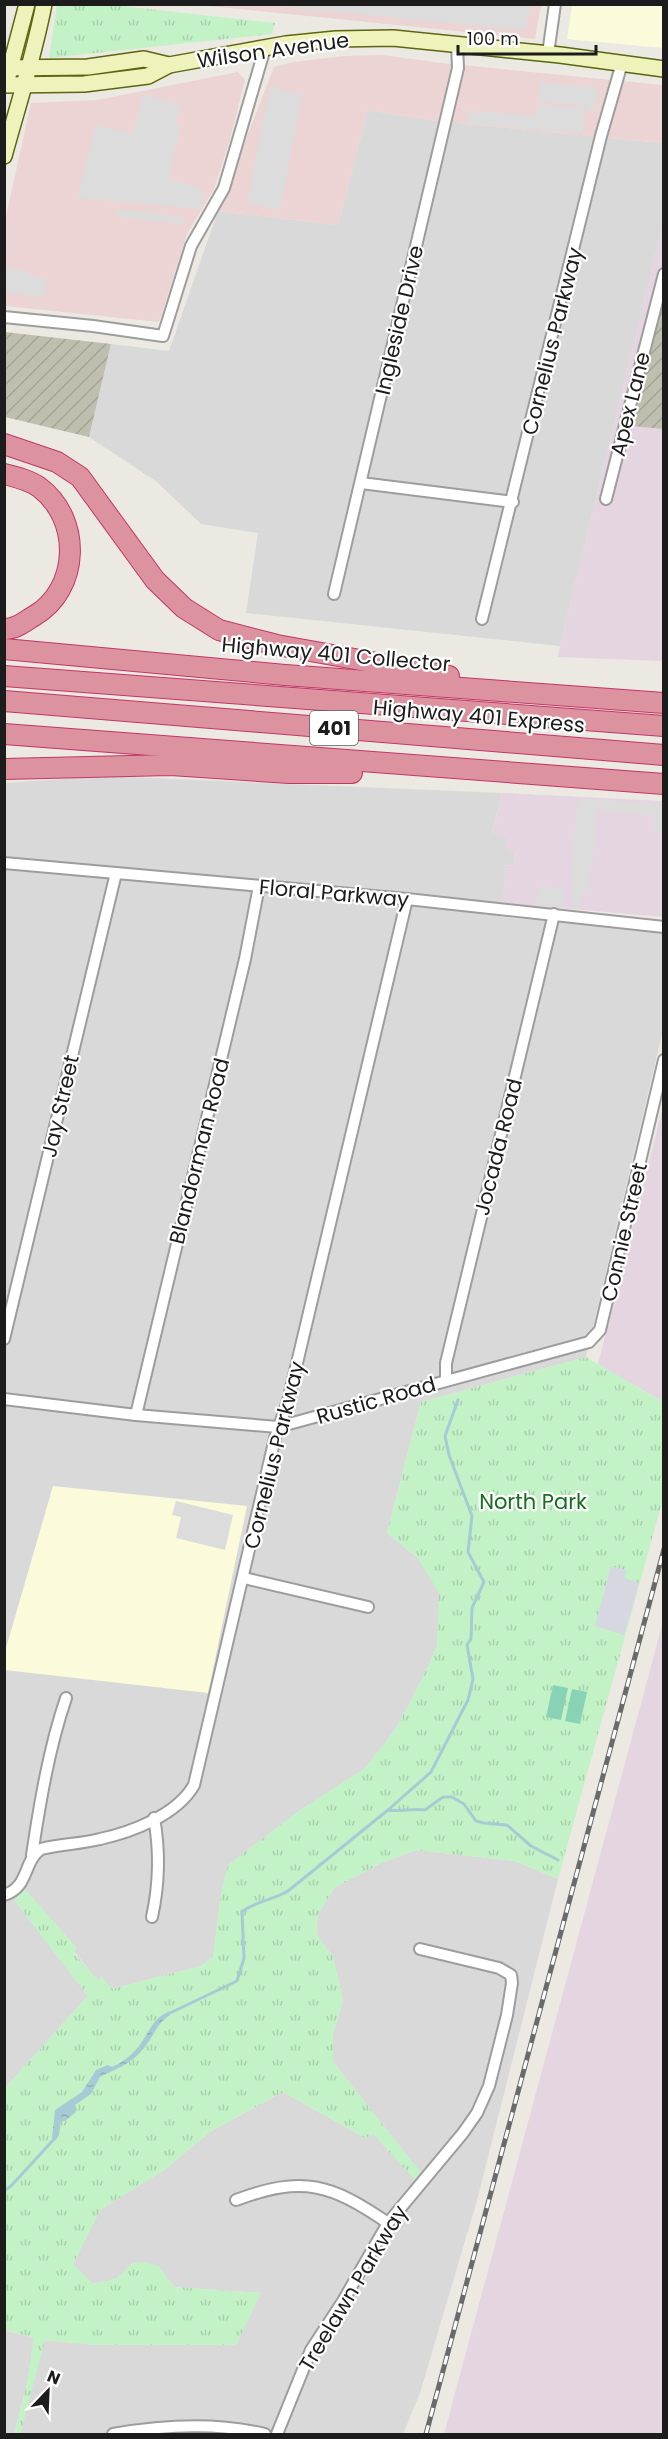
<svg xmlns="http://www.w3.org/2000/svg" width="668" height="2439" viewBox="0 0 668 2439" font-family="Poppins,sans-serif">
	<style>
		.residential { fill: #dad9d9 }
		.commercial { fill: #ebd4d3 }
		.industrial { fill: #e4d5e1 }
		.education { fill: #fbfbdc }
		.construction { fill: url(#construction-furrows) }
		.park { fill: url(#park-tufts) }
		.pitch { fill: #88d3b6 }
		.parking { fill: #dcdcdc }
		.plaza { fill: #d7d7e1 }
		.water { fill: url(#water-ripples) }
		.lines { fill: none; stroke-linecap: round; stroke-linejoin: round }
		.stream { stroke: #a7cbd5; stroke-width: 3 }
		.minor-casing { stroke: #9d9d9d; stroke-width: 14 }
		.secondary-casing { stroke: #5c6510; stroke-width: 18 }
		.motorway-casing { stroke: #c33667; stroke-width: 22 }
		.minor { stroke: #fff; stroke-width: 10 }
		.secondary { stroke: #eff2bb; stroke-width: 15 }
		.motorway { stroke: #dc929f; stroke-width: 20 }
		.rail-casing { stroke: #6a6a6a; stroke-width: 5 }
		.rail { stroke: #fff; stroke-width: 3; stroke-dasharray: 9; stroke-linecap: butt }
		.labels { text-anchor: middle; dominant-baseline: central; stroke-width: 4.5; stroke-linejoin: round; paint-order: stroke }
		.shield { fill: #fff; stroke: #606060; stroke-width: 1.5 }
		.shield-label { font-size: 20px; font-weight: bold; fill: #1c1c1c }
		.street-label { font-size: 21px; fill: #1c1c1c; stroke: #fff }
		.park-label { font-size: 21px; fill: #176c1e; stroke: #fff }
	</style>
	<defs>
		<pattern id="construction-furrows" width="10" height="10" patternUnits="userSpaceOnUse" patternTransform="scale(1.5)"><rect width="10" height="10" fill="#bfbfaf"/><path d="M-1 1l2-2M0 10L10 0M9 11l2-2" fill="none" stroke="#a4a496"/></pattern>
		<pattern id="park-tufts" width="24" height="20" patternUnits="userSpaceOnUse" patternTransform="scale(1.5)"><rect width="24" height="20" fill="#c3f2c7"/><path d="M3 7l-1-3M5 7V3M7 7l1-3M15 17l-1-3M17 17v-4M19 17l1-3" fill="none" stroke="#a7cfaa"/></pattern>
		<pattern id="water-ripples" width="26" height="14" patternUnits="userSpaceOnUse" patternTransform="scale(1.5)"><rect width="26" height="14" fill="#a7cbd5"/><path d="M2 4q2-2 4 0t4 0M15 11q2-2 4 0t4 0" fill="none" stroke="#8faeb6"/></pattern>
	</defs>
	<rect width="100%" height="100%" fill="#ece9e2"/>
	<g class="residential">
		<path d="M368,110L436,121L663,143V224L560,646L246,613L258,533L201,524L157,482L89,437L111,344L169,351L218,211L338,225Z"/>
		<path d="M105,776L502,793L492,833L507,836L515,853L514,866L506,865L501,917L663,932V1030L586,1357L421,1402L387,1533L418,1558L440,1593L437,1646L424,1675L397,1727L365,1769L299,1811L228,1865L221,1894L213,1957L201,1966L112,1989L102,1978L98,1981L25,1890L15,1901L88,1996L5,2088V783Z"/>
		<path d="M416,1850L515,1861L558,1879L478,2197L420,2393L403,2434H20L44,2340L97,2345H236L260,2293L174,2287L158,2266L133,2263L116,2279L93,2284L73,2264L100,2210L164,2170L211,2131L283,2092L365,2138L373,2134L417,2180L421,2173L333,2062V2033L343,2001L333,1957L316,1934L318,1914L335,1887L381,1863Z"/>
		<path d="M4,2330L34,2338L27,2384L14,2434H5Z"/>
	</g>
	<g class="commercial">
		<path d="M199,5H541L535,39Z"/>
		<path d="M383,55L441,63L663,85V143L436,121L368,110L338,225L218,211L274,67L294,62L344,56Z"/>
		<path d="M238,72L245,80L230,139L214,189L187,234L159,322L5,306V221L31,103L97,100Z"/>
	</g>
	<g class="industrial">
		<path d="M663,224V661L558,657L560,646Z"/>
		<path d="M502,793L663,801V917L502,903L506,865L514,866L515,854L505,848L507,836L492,834Z"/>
		<path d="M663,1106V1402L598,1364Z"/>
		<path d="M663,1622V2434H444Z"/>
	</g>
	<g class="education">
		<path d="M572,5H663V48L567,39Z"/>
		<path d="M53,1486L247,1506L208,1693L5,1670L4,1655Z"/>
	</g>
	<g class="construction">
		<path d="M663,293V429L633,426Z"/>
		<path d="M5,332L111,344L89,437L5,417Z"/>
	</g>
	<g class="park">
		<path d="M57,5H113L275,23L272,34L49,58Z"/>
		<path d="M586,1357L663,1402V1499L558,1879L515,1861L416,1850L381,1863L335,1887L318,1914L316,1934L333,1957L343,2001L333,2033V2062L421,2173L416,2181L373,2134L365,2138L283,2092L211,2131L164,2170L100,2210L73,2264L93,2284L116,2279L133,2263L145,2262L158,2266L174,2287L261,2293L236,2345H97L45,2340L20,2434H14L27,2384L34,2338L5,2330V2088L88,1996L14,1900L25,1889L77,1948L74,1953L98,1980L102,1977L112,1989L201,1966L213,1957L221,1894L228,1865L299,1811L365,1768L397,1727L424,1675L437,1646L439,1593L418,1558L387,1533L421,1402Z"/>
	</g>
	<g class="pitch">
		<path d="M553,1685L568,1688L561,1720L546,1717Z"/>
		<path d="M572,1689L587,1692L580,1724L565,1721Z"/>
	</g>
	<g class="parking">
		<path d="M265,5H530L526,30Z"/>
		<path d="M539,82L598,88L593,111H587V106L538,101Z"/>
		<path d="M270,87L302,94L280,210L247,203Z"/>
		<path d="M143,94L181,106L175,123L180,126L169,180L201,187L199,194L204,195L202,209L77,198L96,125L133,134Z"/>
		<path d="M537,104L585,108L583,133L467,123L468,110L536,116Z"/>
		<path d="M118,209L184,217L183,224L117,217Z"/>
		<path d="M5,268L28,271V276L47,279L44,297L5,292V294Z"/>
		<path d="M578,799L664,804L663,831L654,830L655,816L597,810L589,891H582L581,907L572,906L571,874Z"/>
		<path d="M539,886L565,889L562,906L536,904Z"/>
		<path d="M176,1501L233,1515L225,1550L176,1538L181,1517L172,1515Z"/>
	</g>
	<path class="plaza" d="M611,1566L626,1570L625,1578L639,1583L624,1635L595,1626Z"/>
	<path class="water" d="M170,2011V2015C157,2023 154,2036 144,2048C130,2065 118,2068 100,2077L91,2094L75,2105L76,2112L65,2121H61L59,2135L55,2140L52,2138L55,2110L82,2092L96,2070L108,2065L112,2067C124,2061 133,2055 141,2043C151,2029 153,2018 170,2011Z"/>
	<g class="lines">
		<g class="stream">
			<path d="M388,1810C401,1812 413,1808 425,1810L443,1797H452L464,1804L476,1821L484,1823L507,1825L531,1846L558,1860"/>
			<path d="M168,2014L237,1981L244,1958L242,1912C253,1902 273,1900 288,1891L388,1810L431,1772L468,1700L473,1679L467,1645L471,1639L472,1608L484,1582L468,1552L472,1516L449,1455L445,1436L458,1400"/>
			<path d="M4,2191L11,2186L56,2137"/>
		</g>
		<g class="minor-casing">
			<g id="minor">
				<path d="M548,54L555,4"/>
				<path d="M4,317L93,326L163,336L191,246L224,188L265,48"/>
				<path d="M361,483L513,502"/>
				<path d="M606,499L664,274"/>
				<path d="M334,594L458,68L457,44"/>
				<path d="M482,619L601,136L622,63"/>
				<path d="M4,863L407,899L664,927"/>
				<path d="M4,1339L116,873"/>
				<path d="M446,1380V1363L554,914"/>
				<path d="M4,1399L136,1415L278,1427L589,1342L600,1330L664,1060"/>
				<path d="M136,1415L245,959L259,886"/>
				<path d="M244,1578L368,1607"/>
				<path d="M32,1855C40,1802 49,1748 66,1698"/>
				<path d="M4,1895C29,1888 23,1861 41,1849C60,1844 81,1844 100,1839C132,1832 177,1815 194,1785L275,1438L288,1401L407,899"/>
				<path d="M152,1917C159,1885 160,1851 154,1818"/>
				<path d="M236,2200C303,2175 331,2184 388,2223"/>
				<path d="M113,2434C164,2425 215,2422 265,2434"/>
				<path d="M277,2434L311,2350L343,2301L388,2223L463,2133L477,2113L489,2086L507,2015L512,1983L511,1975L499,1968L420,1949"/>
			</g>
		</g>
		<g class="secondary-casing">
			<g id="secondary">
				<path d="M4,68L88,67L144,59L169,65"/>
				<path d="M8,76L27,4"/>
				<path d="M4,85L84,84L148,76L169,65L286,44L336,39L393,38L560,55L664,69"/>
				<path d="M4,156C18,105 34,56 44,4"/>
			</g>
		</g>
		<g class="motorway-casing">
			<g id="motorway">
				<path d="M4,444L57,462L80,477L155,580L184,608L219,630L277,645L449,676"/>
				<path d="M4,474C16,477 29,480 39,487C82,519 80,589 34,616C24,622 16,629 4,629"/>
				<path d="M4,649L285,675L664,703"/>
				<path d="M4,676L664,726"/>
				<path d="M4,701L664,755"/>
				<path d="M4,734L664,784"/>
				<path d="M4,769L171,765L289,773H352"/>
			</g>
		</g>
		<use href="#minor" class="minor"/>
		<use href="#secondary" class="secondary"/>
		<use href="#motorway" class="motorway"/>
		<g class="rail-casing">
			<path id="rail" d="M426,2434L664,1549"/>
		</g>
		<use href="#rail" class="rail"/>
	</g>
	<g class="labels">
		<rect class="shield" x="310" y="711" width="48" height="34" rx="4.5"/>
		<g class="shield-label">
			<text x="334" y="728">401</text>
		</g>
		<g class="street-label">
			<text transform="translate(273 50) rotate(-8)">Wilson Avenue</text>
			<text transform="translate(399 320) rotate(-77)">Ingleside Drive</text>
			<text transform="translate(552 341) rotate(-76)">Cornelius Parkway</text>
			<text transform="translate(630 404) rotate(-76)">Apex Lane</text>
			<text transform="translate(336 654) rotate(5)">Highway 401 Collector</text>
			<text transform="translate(479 716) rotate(5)">Highway 401 Express</text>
			<text transform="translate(334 893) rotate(5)">Floral Parkway</text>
			<text transform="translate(60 1106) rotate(-77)">Jay Street</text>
			<text transform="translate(498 1147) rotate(-76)">Jocada Road</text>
			<text transform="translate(199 1151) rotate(-76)">Blandorman Road</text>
			<text transform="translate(624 1232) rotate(-77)">Connie Street</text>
			<text transform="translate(376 1400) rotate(-16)">Rustic Road</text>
			<text transform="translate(274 1455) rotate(-76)">Cornelius Parkway</text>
			<text transform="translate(353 2288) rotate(-59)">Treelawn Parkway</text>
		</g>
		<g class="park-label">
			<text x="533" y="1501">North Park</text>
		</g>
	</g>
	<rect width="668" height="2439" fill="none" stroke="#1c1c1c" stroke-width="12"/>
	<g transform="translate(48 2391) rotate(23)" stroke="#ffffff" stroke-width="4.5" paint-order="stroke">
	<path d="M0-4.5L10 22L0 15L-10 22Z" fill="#1c1c1c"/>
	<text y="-9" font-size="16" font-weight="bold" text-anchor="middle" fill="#1c1c1c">N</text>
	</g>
	<path d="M458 45v9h138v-9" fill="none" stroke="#1c1c1c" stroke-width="3"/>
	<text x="467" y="45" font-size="18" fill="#1c1c1c" stroke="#ffffff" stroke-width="4.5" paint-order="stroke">100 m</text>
</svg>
